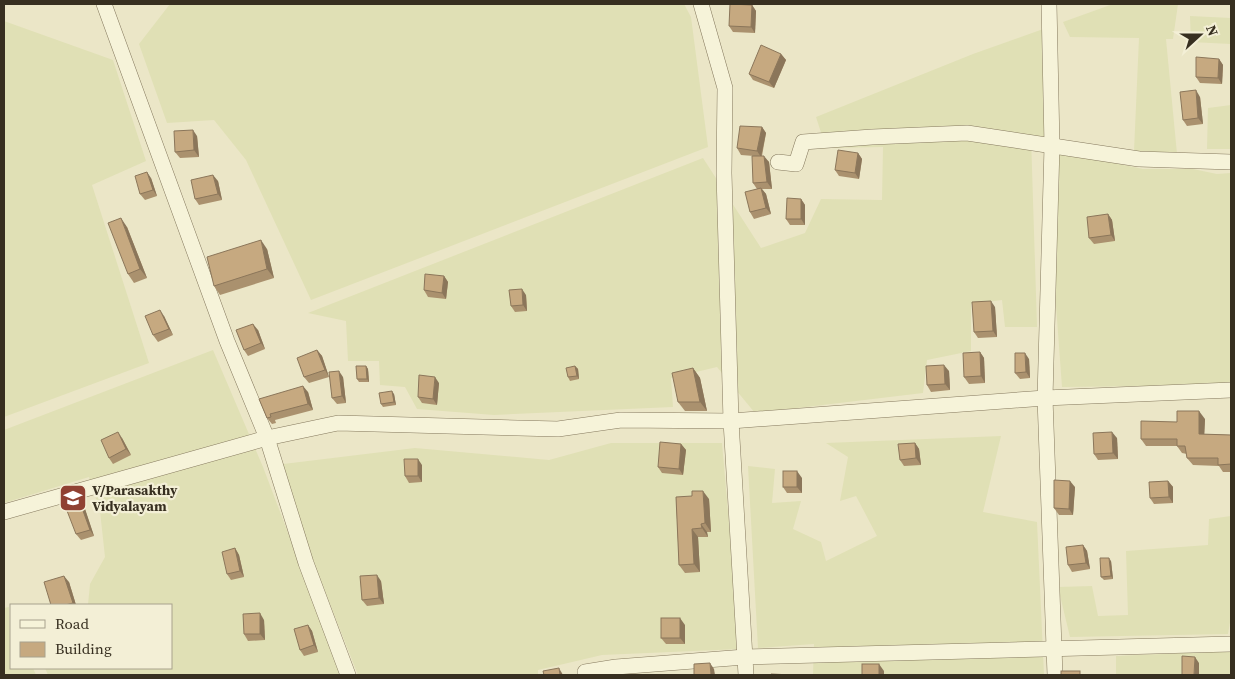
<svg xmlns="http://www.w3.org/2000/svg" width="1235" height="679" viewBox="0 0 1235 679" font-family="'Source Serif 4',serif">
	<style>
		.farmland { fill: #e0e0b5 }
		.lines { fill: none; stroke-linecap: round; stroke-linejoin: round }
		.minor-casing { stroke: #85795e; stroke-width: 16 }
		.minor { stroke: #f6f3d9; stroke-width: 15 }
		.wall { fill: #aa916e }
		.shaded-wall { fill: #8b765a }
		.building { fill: #c6a980; stroke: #8b765a }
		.labels { text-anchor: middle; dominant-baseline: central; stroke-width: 4.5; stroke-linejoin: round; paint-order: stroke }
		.poi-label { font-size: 14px; font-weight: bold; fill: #372f20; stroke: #f3efd6; text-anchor: start }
	</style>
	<rect width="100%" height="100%" fill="#ebe6c7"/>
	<g class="farmland">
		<path d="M170,4H684L691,17L708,147L311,300L246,160L214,120L167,123L139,44Z"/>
		<path d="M1113,4H1178L1173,39H1166L1177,154L1134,151L1139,38L1070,37L1063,22Z"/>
		<path d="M1190,16L1231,18V44L1191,42Z"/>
		<path d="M4,21L113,60L146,161L92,185L149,363L4,417Z"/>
		<path d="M1046,28V138L1031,136L1037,327H1005L1002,300L971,304V351L927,360L923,393L755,413L717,367L671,378L673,407L494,415L417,409L405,387L380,385L379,361H348L346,321L308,313L703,158L761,248L805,233L821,199L882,200L883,147L826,148L816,117L973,54Z"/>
		<path d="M1231,105V149H1207L1208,108Z"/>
		<path d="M1057,151L1143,169H1193L1217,174L1231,173V385L1062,387L1054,278Z"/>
		<path d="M213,350L263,467L342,675H48L45,668H171V605H88L90,584L105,557L100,511L89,477L4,503V430Z"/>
		<path d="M1001,436L983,512L1037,522L1044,675H813L814,644L758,648L748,466L775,469L772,503L801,501L793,529L821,542L826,561L877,536L856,496L840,501L848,457L826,443Z"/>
		<path d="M611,443H722L740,649L602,655L538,670V675H358L275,465L415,448L549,460Z"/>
		<path d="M1231,516V616L1228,634L1070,637L1058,587L1092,586L1098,616L1128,615L1126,551L1208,545L1209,519Z"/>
		<path d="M9,607L11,668H33L36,675H4V608Z"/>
		<path d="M1231,651V675H1116V656Z"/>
	</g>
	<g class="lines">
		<g class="minor-casing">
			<g id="minor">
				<path d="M104,4L227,341L267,438L306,563L348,675"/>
				<path d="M701,4L725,88L724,173L731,421L746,675"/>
				<path d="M1049,4L1052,146L1045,398L1055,675"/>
				<path d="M778,162L796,164L803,142L872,137L967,133L1139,159L1231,162"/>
				<path d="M4,512L267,438L338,423L558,429L621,420L731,421L1045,398L1231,390"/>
				<path d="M585,675V672L616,667L745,657L1231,644"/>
			</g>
		</g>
		<use href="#minor" class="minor"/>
	</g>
	<g class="wall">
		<path d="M752,5L756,11L755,33L733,32L729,26Z"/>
		<path d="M781,54L786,60L774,88L753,80L749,74Z"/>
		<path d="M1219,59L1223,65L1222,84L1200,83L1196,77Z"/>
		<path d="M1200,97L1203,124L1187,126L1183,120Z"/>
		<path d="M762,127L766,133L762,156L769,162L772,189H762L766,194L771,214L754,219L750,212L757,189L753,183L754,156L741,155L737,148Z"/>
		<path d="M197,136L199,157L180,158L175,152Z"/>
		<path d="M858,153L862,159L859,179L839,176L835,170Z"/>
		<path d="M151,178L157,196L145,200L140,194Z"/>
		<path d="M218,181L222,200L199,205L195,199Z"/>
		<path d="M801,199L805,205V225H790L786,219Z"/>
		<path d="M1108,214L1112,220L1115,241L1094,244L1089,238Z"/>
		<path d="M127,227L147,278L134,283L128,274Z"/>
		<path d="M267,249L274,278L220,295L214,286Z"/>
		<path d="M444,276L448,282L446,299L428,297L424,290Z"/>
		<path d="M526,295L527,311L515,312L511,306Z"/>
		<path d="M995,307L997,337L978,338L974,332Z"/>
		<path d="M164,316L173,335L158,342L153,335Z"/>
		<path d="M258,330L265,349L248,356L244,350Z"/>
		<path d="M317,350L322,356L329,377L309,383L304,377Z"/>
		<path d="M980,352L984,358L985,383L969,384L964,377Z"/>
		<path d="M1029,359L1030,378L1020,379L1015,373Z"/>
		<path d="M366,366L368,369L369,382H359L357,379Z"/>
		<path d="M575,366L578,369L579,379L570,381L568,377Z"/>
		<path d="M693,368L700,378L707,411H685L678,402Z"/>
		<path d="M949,371L950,390L931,392L927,385Z"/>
		<path d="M343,377L346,403L337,404L332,398Z"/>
		<path d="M439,383L437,405L422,403L418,397Z"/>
		<path d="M308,392L313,410L275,420L276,423L272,424L267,418L259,399Z"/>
		<path d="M394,394L396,405L383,407L381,404Z"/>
		<path d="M1205,419L1204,434L1231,435V472H1223L1219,466L1193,465L1187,458V454L1182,453L1177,446H1146L1141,439L1177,422Z"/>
		<path d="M122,438L131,455L113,464L109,458Z"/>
		<path d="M1117,438L1118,459L1098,460L1094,454Z"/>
		<path d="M915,443L919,449L921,465L904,466L900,460Z"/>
		<path d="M681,444L686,450L683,475L662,473L658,467Z"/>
		<path d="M422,465V482L409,483L405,476Z"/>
		<path d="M802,478V493H787L783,487Z"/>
		<path d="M1168,481L1173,487V503L1154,504L1150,498Z"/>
		<path d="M1075,487L1073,515H1059L1054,508Z"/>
		<path d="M676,497L709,499L711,532H707L708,537H698L700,572L685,573L679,565Z"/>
		<path d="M83,503L94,536L81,540L76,534Z"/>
		<path d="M1083,545L1087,551L1090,569L1072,572L1068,565Z"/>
		<path d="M235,548L239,555L244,577L231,580L227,574Z"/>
		<path d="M1111,561L1113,579L1104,580L1101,577Z"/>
		<path d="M381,581L384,604L367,606L362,600Z"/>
		<path d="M69,582L76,605H51Z"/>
		<path d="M264,620L265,640L248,641L244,634Z"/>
		<path d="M308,625L312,631L318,652L304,656L300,650Z"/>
		<path d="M685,625V644H666L661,638Z"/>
	</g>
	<g class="shaded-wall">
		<path d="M752,5L756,11L755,33L751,27Z"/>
		<path d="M781,54L786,60L774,88L769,82Z"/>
		<path d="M1219,59L1223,65L1222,84L1218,78Z"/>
		<path d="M1196,90L1200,97L1203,124L1198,118Z"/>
		<path d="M762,127L766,133L761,157L757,151Z"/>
		<path d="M193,130L197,136L199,157L194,150Z"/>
		<path d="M858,153L862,159L859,179L855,173Z"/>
		<path d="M764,156L769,162L772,189L767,182Z"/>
		<path d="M147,172L151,178L157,196L153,190Z"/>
		<path d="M213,175L218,181L222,200L218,194Z"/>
		<path d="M761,188L766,194L771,214L766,208Z"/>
		<path d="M801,199L805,205V225L801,219Z"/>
		<path d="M1108,214L1112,220L1115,241L1111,235Z"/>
		<path d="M121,218L127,227L147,278L140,269Z"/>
		<path d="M261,240L267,249L274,278L267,269Z"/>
		<path d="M444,276L448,282L446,299L442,293Z"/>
		<path d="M522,289L526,295L527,311L523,305Z"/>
		<path d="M991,301L995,307L997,337L993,331Z"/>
		<path d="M160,310L164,316L173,335L169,329Z"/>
		<path d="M253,324L258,330L265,349L261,343Z"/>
		<path d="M317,350L322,356L329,377L325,370Z"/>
		<path d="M980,352L984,358L985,383L981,376Z"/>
		<path d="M1025,353L1029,359L1030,378L1026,372Z"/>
		<path d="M944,365L949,371L950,390L945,384Z"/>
		<path d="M366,366L368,369L369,382L367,379Z"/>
		<path d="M575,366L578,369L579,379L577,376Z"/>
		<path d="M693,368L700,378L707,411L700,402Z"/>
		<path d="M339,371L343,377L346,403L342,396Z"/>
		<path d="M435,377L439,383L437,405L433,399Z"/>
		<path d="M303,386L308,392L313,410L308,404Z"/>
		<path d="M392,391L394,394L396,405L394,402Z"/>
		<path d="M1199,411L1205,419L1204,442L1199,434Z"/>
		<path d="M118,432L122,438L131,455L126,449Z"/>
		<path d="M1112,432L1117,438L1118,459L1113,453Z"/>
		<path d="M915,443L919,449L921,465L916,458Z"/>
		<path d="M681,444L686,450L683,475L679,469Z"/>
		<path d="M418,459L422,465V482L418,476Z"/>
		<path d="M797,471L802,478V493L797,487Z"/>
		<path d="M1070,481L1075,487L1073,515L1069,509Z"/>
		<path d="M1168,481L1173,487V503L1169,497Z"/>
		<path d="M703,491L709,499L711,532L705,523Z"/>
		<path d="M78,497L83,503L94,536L90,530Z"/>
		<path d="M701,524L707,532L708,537L702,528Z"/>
		<path d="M692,529L698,537L700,572L694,564Z"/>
		<path d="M1083,545L1087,551L1090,569L1086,563Z"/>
		<path d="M235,548L239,555L244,577L240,571Z"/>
		<path d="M1109,558L1111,561L1113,579L1111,576Z"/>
		<path d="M377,575L381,581L384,604L379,598Z"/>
		<path d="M64,576L69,582L76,605H74L73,603Z"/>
		<path d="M260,613L264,620L265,640L260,634Z"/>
		<path d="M680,618L685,625V644L680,638Z"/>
		<path d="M308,625L312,631L318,652L314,645Z"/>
		<path d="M1195,657L1199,663V675H1194Z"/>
		<path d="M710,663L714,669L715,675H711Z"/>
		<path d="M879,664L884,671V675H879Z"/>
		<path d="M559,668L563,675H560Z"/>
	</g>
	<g class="building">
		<path d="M730,4L752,5L751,27L729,26Z"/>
		<path d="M761,45L781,54L769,82L749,74Z"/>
		<path d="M1196,57L1219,59L1218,78L1196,77Z"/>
		<path d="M1196,90L1198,118L1183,120L1180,92Z"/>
		<path d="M740,126L762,127L757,151L737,148Z"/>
		<path d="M193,130L194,150L175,152L174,131Z"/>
		<path d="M838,150L858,153L855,173L835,170Z"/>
		<path d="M752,156H764L767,182L753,183Z"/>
		<path d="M147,172L153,190L140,194L135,176Z"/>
		<path d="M213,175L218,194L195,199L191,180Z"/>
		<path d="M761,188L766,208L750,212L745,192Z"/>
		<path d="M787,198L801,199V219H786Z"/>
		<path d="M1108,214L1111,235L1089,238L1087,217Z"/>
		<path d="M121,218L140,269L128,274L108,223Z"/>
		<path d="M261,240L267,269L214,286L207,257Z"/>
		<path d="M425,274L444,276L442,293L424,290Z"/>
		<path d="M522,289L523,305L511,306L509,290Z"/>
		<path d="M991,301L993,331L974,332L972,302Z"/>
		<path d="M160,310L169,329L153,335L145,316Z"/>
		<path d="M253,324L261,343L244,350L236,330Z"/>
		<path d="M317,350L325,370L304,377L297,358Z"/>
		<path d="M980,352L981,376L964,377L963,353Z"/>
		<path d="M1015,353H1025L1026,372L1015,373Z"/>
		<path d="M944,365L945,384L927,385L926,366Z"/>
		<path d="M356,366H366L367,379H357Z"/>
		<path d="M575,366L577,376L568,377L566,368Z"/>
		<path d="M693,368L700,402H678L672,373Z"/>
		<path d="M339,371L342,396L332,398L329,372Z"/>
		<path d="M419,375L435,377L433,399L418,397Z"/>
		<path d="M303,386L308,404L270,414L271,417L267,418L259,399Z"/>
		<path d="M392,391L394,402L381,404L379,393Z"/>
		<path d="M1177,411H1199V434L1231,435V464L1218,465V458H1187L1185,446H1177V439H1141V421L1177,422Z"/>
		<path d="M118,432L126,449L109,458L101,440Z"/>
		<path d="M1112,432L1113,453L1094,454L1093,433Z"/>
		<path d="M660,442L681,444L679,469L658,467Z"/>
		<path d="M915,443L916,458L900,460L898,444Z"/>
		<path d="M404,459H418V476H405Z"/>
		<rect x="783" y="471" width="14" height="16"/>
		<path d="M1054,480L1070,481L1069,509L1054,508Z"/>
		<path d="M1168,481L1169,497L1150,498L1149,482Z"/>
		<path d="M692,491H703L705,523L701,524L702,528L692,529L694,564L679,565L676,497L692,496Z"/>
		<path d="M78,497L90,530L76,534L64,503Z"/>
		<path d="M1083,545L1086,563L1068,565L1066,547Z"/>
		<path d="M235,548L240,571L227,574L222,552Z"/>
		<path d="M1100,558H1109L1111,576L1101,577Z"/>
		<path d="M377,575L379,598L362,600L360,576Z"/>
		<path d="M64,576L73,603L65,605H51L44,582Z"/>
		<path d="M260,613V634H244L243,614Z"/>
		<rect x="661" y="618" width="19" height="20"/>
		<path d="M308,625L314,645L300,650L294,629Z"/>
		<path d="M1182,656L1195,657L1194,675H1182Z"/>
		<path d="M710,663L711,675H694V664Z"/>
		<rect x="862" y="664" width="17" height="11"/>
		<path d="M559,668L560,675H544L543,671Z"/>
		<rect x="1061" y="671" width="19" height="4"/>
		<path d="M771,674L792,675H771Z"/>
	</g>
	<defs>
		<g id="school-square" transform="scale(1.4375)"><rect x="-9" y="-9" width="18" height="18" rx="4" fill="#904132" stroke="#f3efd6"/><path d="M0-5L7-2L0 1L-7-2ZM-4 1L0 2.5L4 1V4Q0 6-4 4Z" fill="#fff"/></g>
	</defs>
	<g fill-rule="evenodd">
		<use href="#school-square" x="73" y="498"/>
	</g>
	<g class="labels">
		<g class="poi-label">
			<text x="92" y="490">V/Parasakthy<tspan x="92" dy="16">Vidyalayam</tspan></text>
		</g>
	</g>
	<rect width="1235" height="679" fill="none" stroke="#372f20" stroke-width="10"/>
	<rect x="10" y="604" width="162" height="65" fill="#f3efd6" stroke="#a8a28d"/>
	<rect x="20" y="620" width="25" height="8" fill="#f6f3d9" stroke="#a8a28d"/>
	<text x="55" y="629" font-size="15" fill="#372f20">Road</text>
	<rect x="20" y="642" width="25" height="15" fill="#c6a980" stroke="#a8a28d"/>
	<text x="55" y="654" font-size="15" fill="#372f20">Building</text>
	<g transform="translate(1200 35) rotate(69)" stroke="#f3efd6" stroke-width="4" paint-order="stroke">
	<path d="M0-4L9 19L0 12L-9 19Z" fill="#372f20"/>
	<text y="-8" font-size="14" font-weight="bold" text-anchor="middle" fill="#372f20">N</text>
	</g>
</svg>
